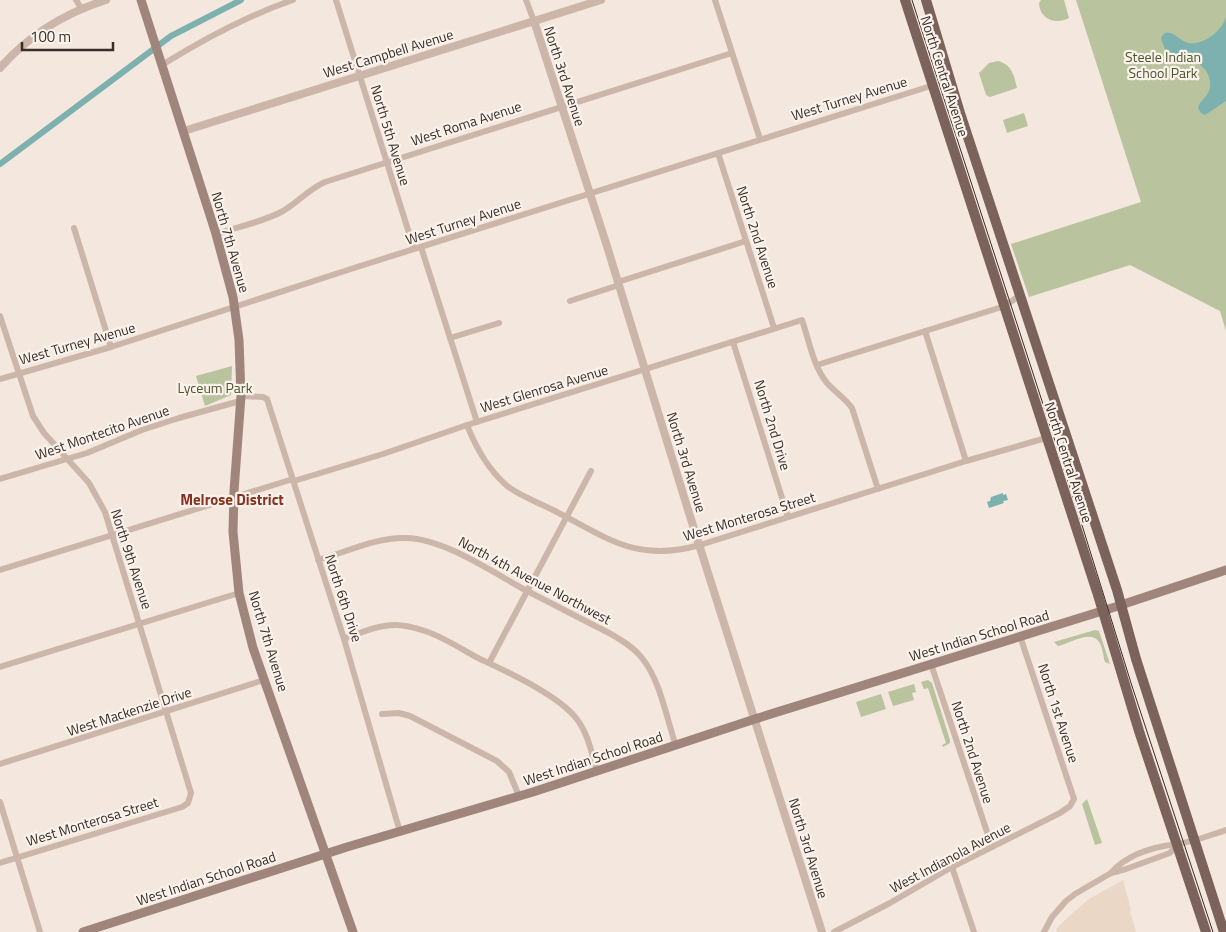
<svg xmlns="http://www.w3.org/2000/svg" width="1226" height="932" viewBox="0 0 1226 932" font-family="'Titillium Web',sans-serif">
	<style>
		.green { fill: #b9c39d }
		.plaza { fill: #ebd7c5 }
		.water { fill: #7cb1af }
		.lines { fill: none; stroke-linecap: round; stroke-linejoin: round }
		.canal { stroke: #7cb1af; stroke-width: 6 }
		.minor { stroke: #ccb6a9; stroke-width: 6 }
		.tertiary { stroke: #ccb6a9; stroke-width: 8 }
		.secondary { stroke: #9f857b; stroke-width: 9 }
		.primary { stroke: #7b625a; stroke-width: 10 }
		.tram { stroke: #392d29; stroke-width: 1 }
		.labels { text-anchor: middle; dominant-baseline: central; stroke-width: 4.5; stroke-linejoin: round; paint-order: stroke }
		.street-label { font-size: 14px; fill: #392d29; stroke: #faf2eb }
		.park-label { font-size: 14px; fill: #4b572c; stroke: #faf2eb }
		.neighbourhood-label { font-size: 15px; font-weight: bold; fill: #893121; stroke: #faf2eb }
	</style>
	<rect width="100%" height="100%" fill="#f3e7de"/>
	<g class="green">
		<path d="M1041,0H1064L1069,18C1056,25 1040,20 1039,3Z"/>
		<path d="M1076,0H1226V331L1220,311L1130,265L1029,297L1011,244L1141,202Z"/>
		<path d="M998,61C1012,65 1014,75 1017,88L990,97L986,95L979,73L989,63Z"/>
		<path d="M1024,113L1028,126L1007,133L1003,120Z"/>
		<path d="M232,366L231,395L205,406L196,376Z"/>
		<path d="M1095,630L1099,631L1110,664L1105,662C1103,656 1103,648 1099,642C1091,629 1069,644 1058,646L1054,642Z"/>
		<path d="M928,680L932,683L950,740V743L943,747L942,745L946,743L928,688L924,689L921,682Z"/>
		<path d="M914,684L916,692L912,693L914,700L893,706L888,692Z"/>
		<path d="M881,694L886,709L861,717L856,702Z"/>
		<path d="M1087,799L1102,843L1095,845L1082,804Z"/>
	</g>
	<path class="plaza" d="M1123,880L1131,910L1130,912L1136,932H1057L1056,929L1068,917L1089,899Z"/>
	<g class="water">
		<path d="M1226,17V101L1205,115L1201,113L1198,108C1200,100 1208,97 1210,88C1212,76 1204,64 1192,62C1186,61 1181,62 1176,60C1168,56 1163,46 1161,38C1168,24 1179,41 1188,43C1203,46 1222,31 1226,17Z"/>
		<path d="M1003,493V495L1006,494L1008,500L1003,501L1004,503L989,508L987,502L990,501L991,497Z"/>
	</g>
	<g class="lines">
		<path class="canal" d="M0,164L171,36L241,0"/>
		<g class="minor">
			<path d="M76,0L81,8"/>
			<path d="M336,0L414,249"/>
			<path d="M526,0L534,21"/>
			<path d="M715,0L760,139"/>
			<path d="M162,65C204,39 246,16 293,0"/>
			<path d="M718,153L774,328"/>
			<path d="M74,228L111,347"/>
			<path d="M216,234C238,227 263,222 283,211C298,202 309,189 325,182L732,53"/>
			<path d="M421,247L477,422"/>
			<path d="M618,282L746,241"/>
			<path d="M570,301L619,285"/>
			<path d="M0,316L33,416L44,433L89,483L105,512L191,793L188,803L182,807L0,863"/>
			<path d="M925,331L966,461"/>
			<path d="M450,338L499,323"/>
			<path d="M733,342L788,517"/>
			<path d="M817,365L1005,306L1020,295"/>
			<path d="M0,379L111,347L357,267L934,85"/>
			<path d="M241,396L263,397L267,399L344,639L400,832"/>
			<path d="M467,425C476,448 487,468 506,485C517,495 540,503 553,510C608,538 635,563 700,545L966,461L1046,438"/>
			<path d="M0,479L87,453L142,430L179,418L240,401"/>
			<path d="M294,481L383,454L467,425L802,320C809,340 813,366 827,383C835,392 845,398 852,408L878,489"/>
			<path d="M318,560C347,552 376,537 406,538C445,539 492,572 527,591C555,605 583,620 611,634C622,641 634,647 642,658C661,682 666,717 676,746"/>
			<path d="M0,570L293,479"/>
			<path d="M344,639C360,633 378,625 395,625C405,625 416,628 425,631C443,637 460,648 476,657C505,671 557,694 576,718C588,733 592,754 597,771"/>
			<path d="M489,663L591,471"/>
			<path d="M931,664L992,847"/>
			<path d="M0,667L239,593"/>
			<path d="M382,714L399,713L410,716L497,761L509,772L519,796"/>
			<path d="M0,764L264,680"/>
			<path d="M0,802L40,932"/>
			<path d="M952,867L974,932"/>
			<path d="M1111,873C1127,854 1152,847 1177,844C1193,842 1210,835 1226,830"/>
			<path d="M834,932L890,903L952,867L1060,813L1070,806L1074,799L1020,636"/>
			<path d="M1044,932L1052,917L1066,901L1075,894L1111,873L1126,869L1170,853L1177,844"/>
		</g>
		<g class="tertiary">
			<path d="M534,21L606,243L689,513L822,932"/>
			<path d="M0,68C29,35 65,13 106,0"/>
			<path d="M184,131L601,0"/>
		</g>
		<g class="secondary">
			<path d="M141,0L216,234L233,297L239,340L241,396L234,491L233,532L239,593L253,648L353,932"/>
			<path d="M83,932L347,847L533,792L755,719L1115,607L1226,570"/>
		</g>
		<g class="primary">
			<path d="M905,0L1098,595L1139,731L1206,932"/>
			<path d="M926,0L960,113L1117,590L1136,659L1224,932"/>
		</g>
		<path class="tram" d="M912,0L1077,509L1131,683L1213,932"/>
	</g>
	<g class="labels">
		<g class="street-label">
			<text transform="translate(388 53) rotate(-17)">West Campbell Avenue</text>
			<text transform="translate(565 76) rotate(72)">North 3rd Avenue</text>
			<text transform="translate(945 76) rotate(72)">North Central Avenue</text>
			<text transform="translate(849 98) rotate(-17)">West Turney Avenue</text>
			<text transform="translate(466 123) rotate(-18)">West Roma Avenue</text>
			<text transform="translate(391 135) rotate(73)">North 5th Avenue</text>
			<text transform="translate(463 221) rotate(-18)">West Turney Avenue</text>
			<text transform="translate(758 237) rotate(72)">North 2nd Avenue</text>
			<text transform="translate(231 242) rotate(74)">North 7th Avenue</text>
			<text transform="translate(77 343) rotate(-16)">West Turney Avenue</text>
			<text transform="translate(544 388) rotate(-17)">West Glenrosa Avenue</text>
			<text transform="translate(773 425) rotate(73)">North 2nd Drive</text>
			<text transform="translate(102 432) rotate(-19)">West Montecito Avenue</text>
			<text transform="translate(687 462) rotate(73)">North 3rd Avenue</text>
			<text transform="translate(1069 462) rotate(72)">North Central Avenue</text>
			<text transform="translate(749 516) rotate(-17)">West Monterosa Street</text>
			<text transform="translate(132 559) rotate(72)">North 9th Avenue</text>
			<text transform="translate(535 580) rotate(28)">North 4th Avenue Northwest</text>
			<text transform="translate(344 598) rotate(72)">North 6th Drive</text>
			<text transform="translate(979 635) rotate(-17)">West Indian School Road</text>
			<text transform="translate(269 641) rotate(73)">North 7th Avenue</text>
			<text transform="translate(129 711) rotate(-18)">West Mackenzie Drive</text>
			<text transform="translate(1059 713) rotate(72)">North 1st Avenue</text>
			<text transform="translate(973 752) rotate(72)">North 2nd Avenue</text>
			<text transform="translate(593 758) rotate(-18)">West Indian School Road</text>
			<text transform="translate(92 821) rotate(-17)">West Monterosa Street</text>
			<text transform="translate(809 848) rotate(73)">North 3rd Avenue</text>
			<text transform="translate(950 857) rotate(-28)">West Indianola Avenue</text>
			<text transform="translate(206 878) rotate(-18)">West Indian School Road</text>
		</g>
		<g class="park-label">
			<text x="1163" y="56">Steele Indian<tspan x="1163" dy="16">School Park</tspan></text>
			<text x="215" y="387">Lyceum Park</text>
		</g>
		<g class="neighbourhood-label">
			<text x="232" y="499">Melrose District</text>
		</g>
	</g>
	<path d="M22 42v8h91v-8" fill="none" stroke="#392d29" stroke-width="2.5"/>
	<text x="30" y="42" font-size="15" fill="#392d29" stroke="#faf2eb" stroke-width="4" paint-order="stroke">100 m</text>
</svg>
